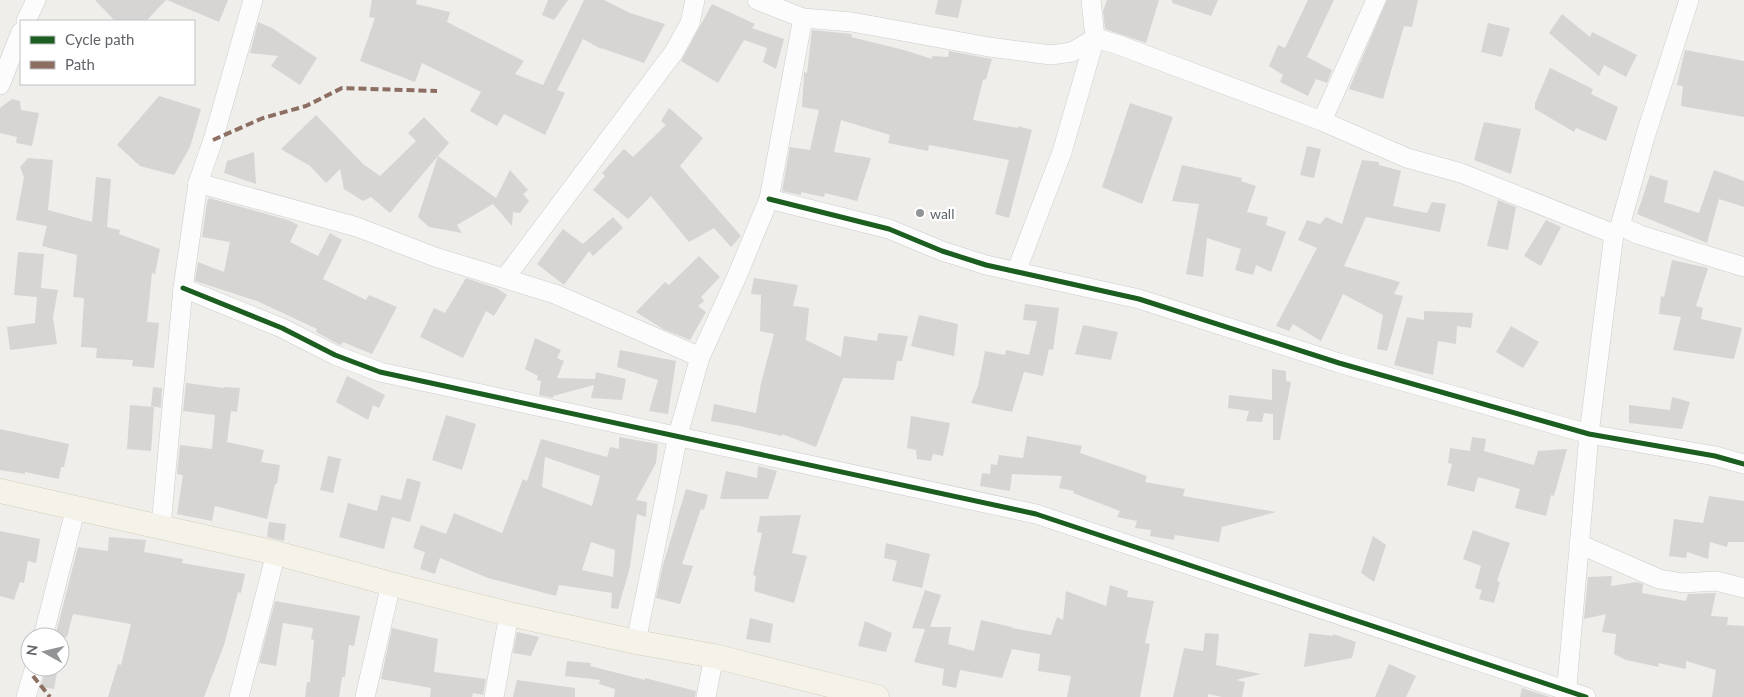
<svg xmlns="http://www.w3.org/2000/svg" width="1744" height="697" viewBox="0 0 1744 697" font-family="Lato,sans-serif">
	<style>
		.building { fill: #d6d5d3; fill-rule: evenodd }
		.lines { fill: none; stroke-linecap: round; stroke-linejoin: round }
		.minor-casing { stroke: #cbcccc; stroke-width: 20 }
		.major-casing { stroke: #d7ceb8; stroke-width: 25 }
		.minor { stroke: #fdfcfc; stroke-width: 19 }
		.major { stroke: #f4f2e9; stroke-width: 24 }
		.quiet { stroke: #8d6e63; stroke-width: 4; stroke-dasharray: 8 4; stroke-linecap: butt }
		.cycleway-casing { stroke: #fff; stroke-width: 8 }
		.cycleway { stroke: #1b5e20; stroke-width: 5 }
		.poi-dot { fill: #919496; stroke: #fff; stroke-width: 2 }
		.labels { text-anchor: middle; dominant-baseline: central; stroke-width: 4.5; stroke-linejoin: round; paint-order: stroke }
		.poi-label { font-size: 14px; fill: #5f6368; stroke: #fff; text-anchor: start }
	</style>
	<rect width="100%" height="100%" fill="#efeeea"/>
	<g class="building">
		<path d="M95,0H166L146,21H115Z"/>
		<path d="M167,0H228L219,22Z"/>
		<path d="M372,0H417L416,4L450,12L447,22L524,61L515,74L543,85L584,0H604L630,13L665,24L644,63L601,48V49L583,39L557,90L565,93L545,135L504,114L497,126L470,111L481,92L422,63L415,82L360,61L375,18L369,17Z"/>
		<path d="M548,0H568L554,20L542,15Z"/>
		<path d="M938,0H962L958,18L935,14Z"/>
		<path d="M1107,0H1159L1146,43L1105,29L1103,11Z"/>
		<path d="M1172,0H1218L1211,16L1172,3Z"/>
		<path d="M1308,0H1334L1307,57L1332,70L1327,83L1316,79L1308,96L1280,82L1283,75L1269,66L1278,45L1285,48Z"/>
		<path d="M1387,0H1418L1412,27L1404,26L1383,99L1349,89Z"/>
		<path d="M712,4L755,24L752,28L784,39L776,69L763,62L767,48L744,40L718,83L681,61Z"/>
		<path d="M1562,14L1590,37L1592,32L1637,55L1626,77L1604,65L1599,76L1549,33Z"/>
		<path d="M258,22L272,28L317,58L300,85L271,66L278,56L250,53Z"/>
		<path d="M1488,23L1510,28L1502,57L1481,52Z"/>
		<path d="M812,30L852,34L851,37L904,50L932,59V56L948,57L949,51L992,59L986,79L983,80L973,120L1018,128V126L1032,130L1009,218L995,214L1009,160L929,145L928,151L888,143L890,135L841,120L834,152L871,158L857,201L825,193L824,197L801,192V195L782,191L790,147L810,150L819,110L802,107L804,75V72L807,73Z"/>
		<path d="M1685,50L1744,61V117L1681,106L1683,86L1677,85Z"/>
		<path d="M1550,68L1593,89L1591,94L1618,107L1606,141L1576,128L1574,132L1535,109V103Z"/>
		<path d="M159,96L201,109L190,147L174,175L140,166L117,145Z"/>
		<path d="M12,99L20,101L21,110L39,113L32,146L16,143L17,137L0,133V108Z"/>
		<path d="M1130,103L1173,117L1142,204L1102,187Z"/>
		<path d="M669,108L703,138L680,166L741,236L731,247L714,228L689,242L651,196L628,219L593,190L605,176L602,173L624,149L633,157L666,125L661,121Z"/>
		<path d="M316,115L363,164L380,176L416,141L408,133L424,117L449,143L438,156L496,198L510,170L528,190L523,194L529,201L520,213L513,212L512,226L493,204L457,225L462,233L429,227L418,217L438,156L390,213L371,197L363,201L344,189L340,169L326,183L310,166L281,149Z"/>
		<path d="M1484,122L1521,129L1511,174L1474,160Z"/>
		<path d="M1307,146L1321,149L1314,178L1300,175Z"/>
		<path d="M254,152L256,184L224,173L227,161Z"/>
		<path d="M28,158L53,160L48,210L92,222L96,177L111,179L107,227L120,230L119,234L160,249L155,274L152,273L147,322L159,323L154,368L132,366L133,360L96,358L97,348L81,347L84,298L73,297L77,255L42,246L47,226L16,220L24,177L20,167Z"/>
		<path d="M1362,160L1379,162V165L1401,171L1393,206L1427,213L1432,202L1446,204L1440,232L1366,217L1344,266L1400,282L1394,294L1403,296L1387,351L1377,349L1383,315L1343,294L1321,341L1293,324L1289,331L1276,326L1317,248L1298,240L1307,220L1320,224L1326,217L1342,224Z"/>
		<path d="M1182,165L1242,178L1241,181L1256,186L1247,212L1268,217L1266,225L1286,232L1271,272L1256,265L1253,275L1235,270L1241,249L1207,238L1203,277L1186,274L1199,204L1172,201Z"/>
		<path d="M1714,170L1744,181V207L1719,199L1707,243L1637,214L1650,175L1668,181L1664,202L1699,213Z"/>
		<path d="M209,198L288,220L298,225L290,242L318,256L330,233L342,240L323,279L366,300L369,295L397,307L372,354L343,342L341,345H340L316,332L317,329L257,301L195,281L198,262L224,272L230,242L202,237L207,202Z"/>
		<path d="M1498,200L1516,207L1508,250L1487,246Z"/>
		<path d="M613,217L623,228L593,256L589,251L564,285L537,264L563,229L583,244Z"/>
		<path d="M1546,220L1561,227L1541,266L1524,256Z"/>
		<path d="M18,252L44,254L41,288L58,290L53,317L57,344L10,350L7,327L35,323L37,297L14,295Z"/>
		<path d="M699,256L720,277L701,297L704,301L698,306L706,312L690,340L663,329L636,312L665,282L669,285Z"/>
		<path d="M1672,260L1708,268L1696,306L1703,308L1701,319L1742,328L1734,359L1673,350L1681,317L1659,314L1661,296L1664,297Z"/>
		<path d="M466,278L496,288L507,295L494,316L486,311L463,358L420,337L434,308L445,313Z"/>
		<path d="M754,278L798,285L793,306L809,308L806,340L841,357L844,336L877,341L878,333L908,336L902,361H897L894,380L843,378L816,447L782,434V436L740,426L711,421L714,404L756,413L761,383L774,334L760,331L761,295L751,294Z"/>
		<path d="M1025,304L1059,308L1053,350L1049,349L1043,376L1024,372L1012,412L971,403L978,386L985,351L1005,355L1006,350L1029,355L1037,321L1023,320Z"/>
		<path d="M1424,311L1473,313L1471,328L1457,326L1456,344L1438,341L1433,375L1394,365L1407,317L1424,320Z"/>
		<path d="M919,315L958,324L954,356L911,346Z"/>
		<path d="M1083,325L1118,332L1111,360L1075,354Z"/>
		<path d="M1511,326L1539,342L1523,368L1496,352Z"/>
		<path d="M535,338L561,350L557,358L564,361L557,378L595,379L596,372L626,379L622,400L591,398L594,385L553,396V398L539,395L541,381L537,380L538,376L525,369Z"/>
		<path d="M620,350L676,361L668,414L649,411L658,380L617,367Z"/>
		<path d="M1272,369L1286,371V381L1291,382L1280,440H1273V414L1264,413L1262,422L1246,421L1249,411L1228,408L1229,395L1272,400Z"/>
		<path d="M347,376L385,395L379,408L373,405L368,420L336,402Z"/>
		<path d="M186,383L224,388V387L240,388L237,412L231,411L227,442L264,450L261,462L280,465L277,484H275L267,519L215,506L212,521L177,514L183,475L177,474L180,445L212,449L215,415L183,411Z"/>
		<path d="M153,387L162,388L161,408L151,406Z"/>
		<path d="M1672,397L1690,402L1682,429L1629,423V405L1670,410Z"/>
		<path d="M130,405L154,407L151,451L127,449Z"/>
		<path d="M446,415L476,424L462,470L432,460Z"/>
		<path d="M911,416L950,423L943,456L933,454L931,461L917,459L916,450L907,448Z"/>
		<path d="M0,429L69,444L64,467H61L59,479L25,472V474L0,470Z"/>
		<path d="M1027,436L1082,446L1080,453L1147,476L1145,482L1185,489L1183,496L1276,512L1222,527L1219,542L1175,535L1174,540L1150,536L1151,530L1135,528L1137,521L1117,517L1120,511L1073,493L1074,491L1059,488L1062,476L1012,474L1010,491L980,486L982,473L990,474L991,464L997,465L999,455L1023,458Z"/>
		<path d="M619,437L658,444L656,463L636,500L647,502L646,517L637,514L630,567L618,609L611,608L612,593L559,585L556,596L488,578L440,558L435,574L420,569L425,552L413,548L421,525L446,534L454,513L502,533L523,479L527,481L541,439L607,457L610,447L619,449ZM545,457L600,476L592,506L542,487ZM591,542L615,550L613,577L582,570Z"/>
		<path d="M1472,437L1486,439L1484,451L1534,465L1538,451L1567,449L1554,496L1551,495L1546,516L1515,508L1520,489L1478,477L1474,492L1447,485L1452,464L1448,463L1450,448L1470,451Z"/>
		<path d="M328,456L341,459L333,493L320,490Z"/>
		<path d="M758,466L777,471L768,499H720L726,471L757,478Z"/>
		<path d="M407,478L421,482L410,522L392,517L384,549L339,537L348,503L377,511L381,495L401,500Z"/>
		<path d="M686,489L708,495L704,510L701,509L682,564L693,566L680,604L656,598L663,565Z"/>
		<path d="M1709,496L1744,501V542H1728L1727,547L1710,542L1708,559L1687,552L1686,558L1669,556L1674,519L1703,523Z"/>
		<path d="M801,515L792,553L807,556L794,603L754,591L756,576L753,575L762,533L757,532L760,516Z"/>
		<path d="M269,522L286,524L284,541L267,537Z"/>
		<path d="M1473,530L1510,543L1497,581L1500,582L1494,603L1479,599L1482,590L1475,588L1481,566L1463,559Z"/>
		<path d="M0,531L40,539L36,563L28,561L24,583L20,582L14,600L0,596Z"/>
		<path d="M1373,536L1386,545L1374,582L1361,573Z"/>
		<path d="M109,537L146,540L144,552L183,559L182,563L245,574L241,593L238,592L224,645L204,697H108L118,664L121,665L131,624L73,614L67,637H55L78,547L108,551Z"/>
		<path d="M886,543L930,554L922,588L892,581L897,561L884,558Z"/>
		<path d="M1612,576L1611,586L1637,582L1643,584L1642,593L1686,601L1688,594L1716,593L1711,616L1728,617L1727,625L1744,626V697H1712L1716,670L1686,661V669L1658,663L1659,667L1626,660L1614,654L1616,634L1602,632L1606,614L1584,619L1588,577Z"/>
		<path d="M1110,585L1128,591L1127,597L1154,601L1145,643L1150,644L1140,697H1067L1071,676L1038,671L1040,654L1012,649L1002,678L960,670L956,688L942,685L944,669L914,662L925,629L912,628L925,590L941,595L930,627H951L948,644L974,651L981,620L1012,627V628L1051,635L1057,617L1063,620L1066,591L1106,606Z"/>
		<path d="M275,601L360,616L354,646L349,645L345,677H342L339,697H305L307,682H310L314,640L311,639L313,628L283,623L276,666L259,663Z"/>
		<path d="M750,618L773,624L770,643L746,639Z"/>
		<path d="M865,621L892,633L886,652L858,646Z"/>
		<path d="M392,628L438,639L434,672L486,679L483,695L473,693L472,697H430L431,688L381,679Z"/>
		<path d="M517,632L539,637L531,656L513,653Z"/>
		<path d="M1205,633L1219,634L1216,665L1261,674L1236,680L1245,682L1242,697H1222L1208,694V697H1173L1184,648L1203,651Z"/>
		<path d="M1309,633L1333,636V634L1356,642L1352,658L1304,667Z"/>
		<path d="M567,661L591,663L590,666L645,680V678L696,691L695,697H614L615,689L599,684L600,680L565,676Z"/>
		<path d="M1389,664L1416,676L1406,697H1375Z"/>
		<path d="M46,667H58L54,689L41,687Z"/>
		<path d="M517,680L575,688V697H513Z"/>
		<path d="M1522,688L1550,697H1520Z"/>
	</g>
	<g class="lines">
		<g class="minor-casing">
			<g id="minor">
				<path d="M757,0L803,18L852,22L989,47L1051,55L1072,52L1095,38"/>
				<path d="M1091,0L1095,38L1116,44L1322,121L1407,158L1461,173L1614,234"/>
				<path d="M26,21L36,0"/>
				<path d="M0,85L21,32"/>
				<path d="M1322,121L1376,0"/>
				<path d="M198,183L357,227L435,257L555,294L700,357"/>
				<path d="M769,199L889,229L942,251L986,265L1139,299L1339,363L1589,434L1715,456L1744,464"/>
				<path d="M1620,226L1640,235L1744,267"/>
				<path d="M1016,272L1062,152L1095,38"/>
				<path d="M505,278L674,52L690,23L695,0"/>
				<path d="M183,288L282,328L335,355L380,372L1036,514L1586,697"/>
				<path d="M161,526L183,288L198,183L213,140L253,0"/>
				<path d="M1579,544L1659,579L1683,583L1716,581L1744,588"/>
				<path d="M43,637L76,507"/>
				<path d="M636,642L678,435L700,357L737,276L769,199L803,18"/>
				<path d="M26,697L35,667"/>
				<path d="M239,697L276,553"/>
				<path d="M365,697L391,584"/>
				<path d="M494,697L509,614"/>
				<path d="M706,697L714,656"/>
				<path d="M1566,697L1589,434L1614,234L1620,226L1645,137L1689,0"/>
			</g>
		</g>
		<g class="major-casing">
			<path id="major" d="M0,491L276,553L391,584L509,614L636,642L714,656L877,697"/>
		</g>
		<use href="#minor" class="minor"/>
		<use href="#major" class="major"/>
		<g class="quiet">
			<path d="M213,140L263,118L306,106L342,88L437,91"/>
			<path d="M33,676L50,697"/>
		</g>
		<g class="cycleway-casing">
			<g id="cycleway">
				<path d="M769,199L889,229L942,251L986,265L1139,299L1339,363L1589,434L1715,456L1744,464"/>
				<path d="M183,288L282,328L335,355L380,372L1036,514L1586,697"/>
			</g>
		</g>
		<use href="#cycleway" class="cycleway"/>
	</g>
	<circle class="poi-dot" cx="920" cy="213" r="5"/>
	<g class="labels">
		<g class="poi-label">
			<text x="930" y="213">wall</text>
		</g>
	</g>
	<rect x="20" y="20" width="175" height="65" fill="#ffffff" stroke="#bfc1c3"/>
	<rect x="30" y="36" width="25" height="8" fill="#1b5e20" stroke="#bfc1c3"/>
	<text x="65" y="45" font-size="15" fill="#5f6368">Cycle path</text>
	<rect x="30" y="61" width="25" height="8" fill="#8d6e63" stroke="#bfc1c3"/>
	<text x="65" y="70" font-size="15" fill="#5f6368">Path</text>
	<g transform="translate(45 652) rotate(278)"><circle r="24" fill="#ffffff" stroke="#bfc1c3"/>
	<path d="M0-4L9 19L0 12L-9 19Z" fill="#919496"/>
	<text y="-8" font-size="14" font-weight="bold" text-anchor="middle" fill="#5f6368">N</text>
	</g>
</svg>
